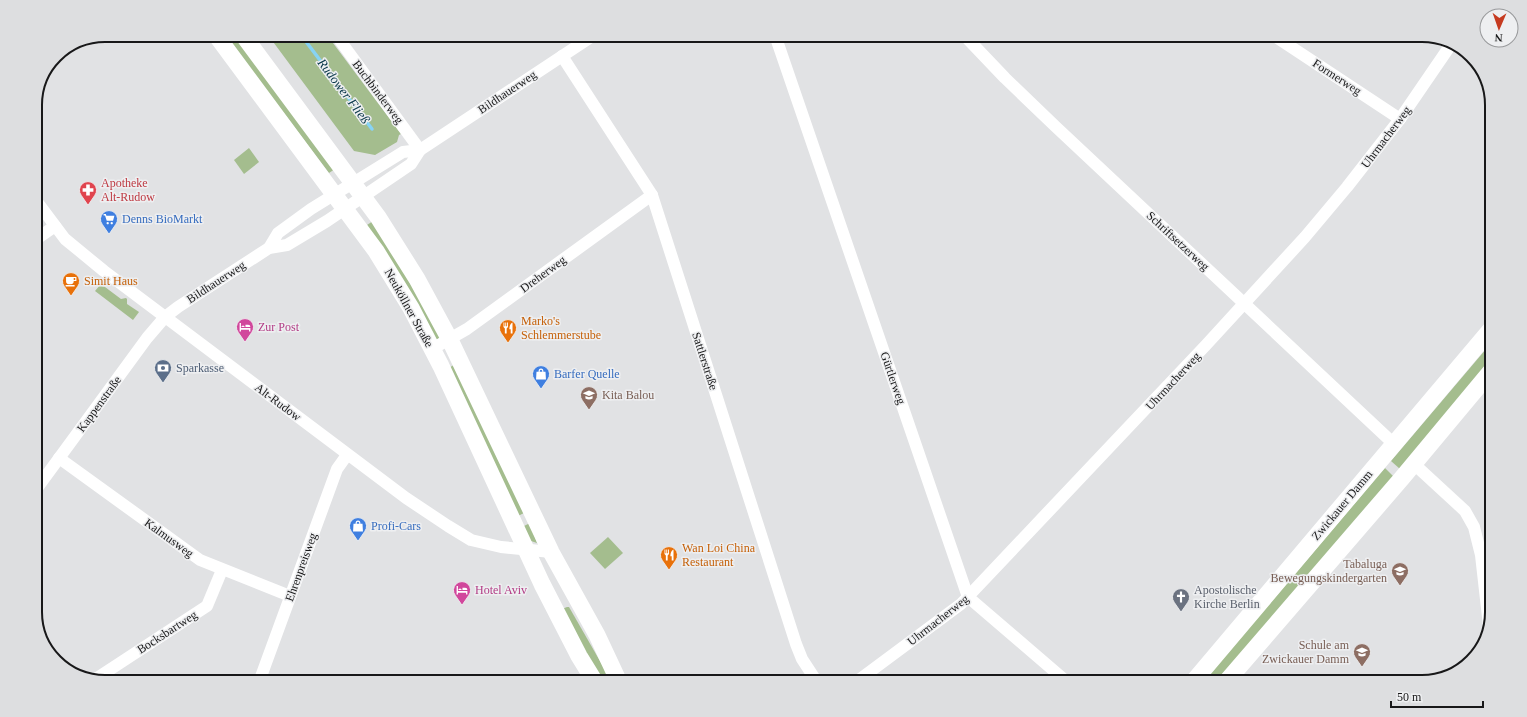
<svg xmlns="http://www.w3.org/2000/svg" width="1527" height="717" viewBox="0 0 1527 717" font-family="'Times New Roman',serif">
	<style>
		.green { fill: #a4bd8e }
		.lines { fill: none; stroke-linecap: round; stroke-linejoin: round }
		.stream { stroke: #87d3f5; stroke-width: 3.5 }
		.street { stroke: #fff; stroke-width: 12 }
		.secondary { stroke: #fff; stroke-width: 17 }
		.labels { text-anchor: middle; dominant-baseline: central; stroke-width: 3; stroke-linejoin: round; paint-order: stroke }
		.street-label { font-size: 12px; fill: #181819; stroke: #eeeff1 }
		.health-label { font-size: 12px; fill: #be3a42; stroke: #eeeff1; text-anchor: start }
		.shop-label { font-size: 12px; fill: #366cbe; stroke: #eeeff1; text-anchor: start }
		.food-label { font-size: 12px; fill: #c56008; stroke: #eeeff1; text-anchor: start }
		.hotel-label { font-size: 12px; fill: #b23c85; stroke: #eeeff1; text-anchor: start }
		.service-label { font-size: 12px; fill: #4e5e75; stroke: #eeeff1; text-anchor: start }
		.education-label { font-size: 12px; fill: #785e54; stroke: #eeeff1; text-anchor: end }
		.worship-label { font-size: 12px; fill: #5b616d; stroke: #eeeff1; text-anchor: start }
		.water-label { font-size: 13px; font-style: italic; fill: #063547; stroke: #eeeff1 }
		.rim { fill: none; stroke: #181819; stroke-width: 2 }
	</style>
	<rect width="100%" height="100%" fill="#e1e2e4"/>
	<g class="green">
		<path d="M225,35H235L335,169L329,173Z"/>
		<path d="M268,35H327L401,134L399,135L397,142L375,155L354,151Z"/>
		<path d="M249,148L259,162L244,174L234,160Z"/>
		<path d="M373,221L385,239L441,337L436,340L367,225Z"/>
		<path d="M101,284L121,299L126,298L127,299V304L139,312L133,320L95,291Z"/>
		<path d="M1492,342V363L1400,469L1391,461Z"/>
		<path d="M455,364L524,513L518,516L449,368Z"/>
		<path d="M1385,468L1394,477L1220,682H1203Z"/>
		<path d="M530,523L537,543L528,540L522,527Z"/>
		<path d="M608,537L623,553L605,569L590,553Z"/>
		<path d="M567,607H569L612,682H601L562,609Z"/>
	</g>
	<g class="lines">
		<path class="stream" d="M301,35L372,129"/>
		<g class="street">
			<path d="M336,35L420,150"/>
			<path d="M775,35L968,597L1067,682"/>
			<path d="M964,35L1005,78L1056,127L1394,444"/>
			<path d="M1273,35L1400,119"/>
			<path d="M562,56L652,195L796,644L802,659L817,682"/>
			<path d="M35,199L65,239L104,271L406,498L448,526L471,540L501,547L551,552"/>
			<path d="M35,240L55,226"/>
			<path d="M269,248L278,233L311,209L403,152L420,150L594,35"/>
			<path d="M432,349L467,329L652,195"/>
			<path d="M59,458L200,560L290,596"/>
			<path d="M1414,464L1465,511L1474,527L1481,555L1489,626"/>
			<path d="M35,491L147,338L165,317L178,307L269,248L287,245L327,221L411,164L420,150"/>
			<path d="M94,680L207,606L222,570"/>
			<path d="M259,682L337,469L347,455"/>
			<path d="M856,682L961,604L1206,345L1305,237L1347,187L1400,119L1452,43"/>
		</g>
		<g class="secondary">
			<path d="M216,35L376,251L411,308L441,366L542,584L579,656L595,682"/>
			<path d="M243,35L378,217L417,279L450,340L551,552L597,635L619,682"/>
			<path d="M1193,682L1492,328"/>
			<path d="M1226,682L1402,478L1492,370"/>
		</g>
	</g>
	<defs>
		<g id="pharmacy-pin" transform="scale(0.9)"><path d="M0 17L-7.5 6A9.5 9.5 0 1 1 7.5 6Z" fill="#e0444e" stroke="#eeeff1"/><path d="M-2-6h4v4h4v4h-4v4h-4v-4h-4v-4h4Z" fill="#fff"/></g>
		<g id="supermarket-pin" transform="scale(0.9)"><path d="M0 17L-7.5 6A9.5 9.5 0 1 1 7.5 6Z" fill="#3f7fe0" stroke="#eeeff1"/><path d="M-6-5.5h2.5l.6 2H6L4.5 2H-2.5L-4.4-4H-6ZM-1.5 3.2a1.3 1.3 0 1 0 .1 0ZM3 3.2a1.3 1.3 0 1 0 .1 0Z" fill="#fff"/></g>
		<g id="cafe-pin" transform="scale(0.9)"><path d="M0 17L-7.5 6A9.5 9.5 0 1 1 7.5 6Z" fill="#e8710a" stroke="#eeeff1"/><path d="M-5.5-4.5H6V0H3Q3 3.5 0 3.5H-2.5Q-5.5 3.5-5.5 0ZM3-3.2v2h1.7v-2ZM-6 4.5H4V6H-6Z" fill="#fff"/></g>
		<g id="hotel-pin" transform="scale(0.9)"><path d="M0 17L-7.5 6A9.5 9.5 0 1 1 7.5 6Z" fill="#d1479c" stroke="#eeeff1"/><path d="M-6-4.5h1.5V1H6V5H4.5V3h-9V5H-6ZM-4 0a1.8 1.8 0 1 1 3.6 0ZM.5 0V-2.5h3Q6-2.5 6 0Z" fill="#fff"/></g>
		<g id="restaurant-pin" transform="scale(0.9)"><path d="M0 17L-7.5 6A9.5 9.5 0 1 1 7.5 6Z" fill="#e8710a" stroke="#eeeff1"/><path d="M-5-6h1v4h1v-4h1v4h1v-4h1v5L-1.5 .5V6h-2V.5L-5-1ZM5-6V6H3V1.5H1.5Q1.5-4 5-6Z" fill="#fff"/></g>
		<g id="bank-pin" transform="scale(0.9)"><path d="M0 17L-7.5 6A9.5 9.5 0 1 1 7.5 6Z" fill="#5c6f8a" stroke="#eeeff1"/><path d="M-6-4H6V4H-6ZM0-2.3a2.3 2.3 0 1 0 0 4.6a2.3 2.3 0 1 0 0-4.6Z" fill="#fff"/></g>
		<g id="shop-pin" transform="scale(0.9)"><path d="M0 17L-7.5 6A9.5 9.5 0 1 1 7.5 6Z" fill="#3f7fe0" stroke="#eeeff1"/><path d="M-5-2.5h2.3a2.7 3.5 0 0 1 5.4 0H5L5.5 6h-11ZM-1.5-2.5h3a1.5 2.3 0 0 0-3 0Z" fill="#fff"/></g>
		<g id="school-pin" transform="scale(0.9)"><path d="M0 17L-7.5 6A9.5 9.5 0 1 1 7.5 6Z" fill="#8d6e63" stroke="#eeeff1"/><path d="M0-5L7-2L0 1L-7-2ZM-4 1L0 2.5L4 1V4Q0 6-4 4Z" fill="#fff"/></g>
		<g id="church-pin" transform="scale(0.9)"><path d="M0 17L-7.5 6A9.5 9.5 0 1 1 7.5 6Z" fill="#6b7280" stroke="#eeeff1"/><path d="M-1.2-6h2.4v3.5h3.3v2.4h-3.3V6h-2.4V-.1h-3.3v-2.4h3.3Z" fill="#fff"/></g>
	</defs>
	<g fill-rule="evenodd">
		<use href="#pharmacy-pin" x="88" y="190"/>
		<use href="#supermarket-pin" x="109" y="219"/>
		<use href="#cafe-pin" x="71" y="281"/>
		<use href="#hotel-pin" x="245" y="327"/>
		<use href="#restaurant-pin" x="508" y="328"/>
		<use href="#bank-pin" x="163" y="368"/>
		<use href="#shop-pin" x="541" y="374"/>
		<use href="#school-pin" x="589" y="395"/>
		<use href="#shop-pin" x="358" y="526"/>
		<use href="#restaurant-pin" x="669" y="555"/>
		<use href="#school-pin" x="1400" y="571"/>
		<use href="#hotel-pin" x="462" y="590"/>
		<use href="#church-pin" x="1181" y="597"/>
		<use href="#school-pin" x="1362" y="652"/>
	</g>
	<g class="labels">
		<g class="street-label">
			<text transform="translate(1337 77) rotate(33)">Formerweg</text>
			<text transform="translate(378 92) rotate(53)">Buchbinderweg</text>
			<text transform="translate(507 92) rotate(-34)">Bildhauerweg</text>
			<text transform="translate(1386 137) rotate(-53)">Uhrmacherweg</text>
			<text transform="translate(1178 241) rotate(43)">Schriftsetzerweg</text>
			<text transform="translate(543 274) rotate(-36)">Dreherweg</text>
			<text transform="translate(216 282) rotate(-33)">Bildhauerweg</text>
			<text transform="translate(409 308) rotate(61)">Neuköllner Straße</text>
			<text transform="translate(705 361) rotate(72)">Sattlerstraße</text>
			<text transform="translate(893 378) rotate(71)">Gürtlerweg</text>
			<text transform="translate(1173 381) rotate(-47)">Uhrmacherweg</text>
			<text transform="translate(278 402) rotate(37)">Alt-Rudow</text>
			<text transform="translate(99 404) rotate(-54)">Kappenstraße</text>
			<text transform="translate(1342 505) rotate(-50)">Zwickauer Damm</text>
			<text transform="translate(169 538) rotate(36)">Kalmusweg</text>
			<text transform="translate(301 567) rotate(-70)">Ehrenpreisweg</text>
			<text transform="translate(938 620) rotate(-38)">Uhrmacherweg</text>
			<text transform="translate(167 632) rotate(-33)">Bocksbartweg</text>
		</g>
		<g class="health-label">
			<text x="101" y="183">Apotheke<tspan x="101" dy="14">Alt-Rudow</tspan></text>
		</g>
		<g class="shop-label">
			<text x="122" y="219">Denns BioMarkt</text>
			<text x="554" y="374">Barfer Quelle</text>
			<text x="371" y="526">Profi-Cars</text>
		</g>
		<g class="food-label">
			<text x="84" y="281">Simit Haus</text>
			<text x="521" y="321">Marko's<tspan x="521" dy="14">Schlemmerstube</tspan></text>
			<text x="682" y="548">Wan Loi China<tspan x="682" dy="14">Restaurant</tspan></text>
		</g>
		<g class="hotel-label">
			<text x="258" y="327">Zur Post</text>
			<text x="475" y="590">Hotel Aviv</text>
		</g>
		<g class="service-label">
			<text x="176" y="368">Sparkasse</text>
		</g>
		<g class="education-label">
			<text x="602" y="395" text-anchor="start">Kita Balou</text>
			<text x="1387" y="564">Tabaluga<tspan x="1387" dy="14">Bewegungskindergarten</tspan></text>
			<text x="1349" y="645">Schule am<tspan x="1349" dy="14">Zwickauer Damm</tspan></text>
		</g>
		<g class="worship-label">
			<text x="1194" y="590">Apostolische<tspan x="1194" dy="14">Kirche Berlin</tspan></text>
		</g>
		<g class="water-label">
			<text transform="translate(344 91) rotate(53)">Rudower Fließ</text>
		</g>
	</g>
	<path d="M0 0H1527V717H0ZM105 42H1422A63 63 0 0 1 1485 105V612A63 63 0 0 1 1422 675H105A63 63 0 0 1 42 612V105A63 63 0 0 1 105 42Z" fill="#dddee0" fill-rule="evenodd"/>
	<path class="rim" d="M105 42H1422A63 63 0 0 1 1485 105V612A63 63 0 0 1 1422 675H105A63 63 0 0 1 42 612V105A63 63 0 0 1 105 42Z"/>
	<g transform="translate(1499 28) rotate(182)"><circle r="19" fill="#eeeff1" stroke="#98999b"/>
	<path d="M0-3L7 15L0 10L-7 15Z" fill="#c63b21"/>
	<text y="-6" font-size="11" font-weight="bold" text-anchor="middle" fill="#181819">N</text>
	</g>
	<path d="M1391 701v6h92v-6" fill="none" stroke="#181819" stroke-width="2"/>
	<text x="1397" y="701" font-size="12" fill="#181819" stroke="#eeeff1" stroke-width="3" paint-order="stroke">50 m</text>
</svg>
